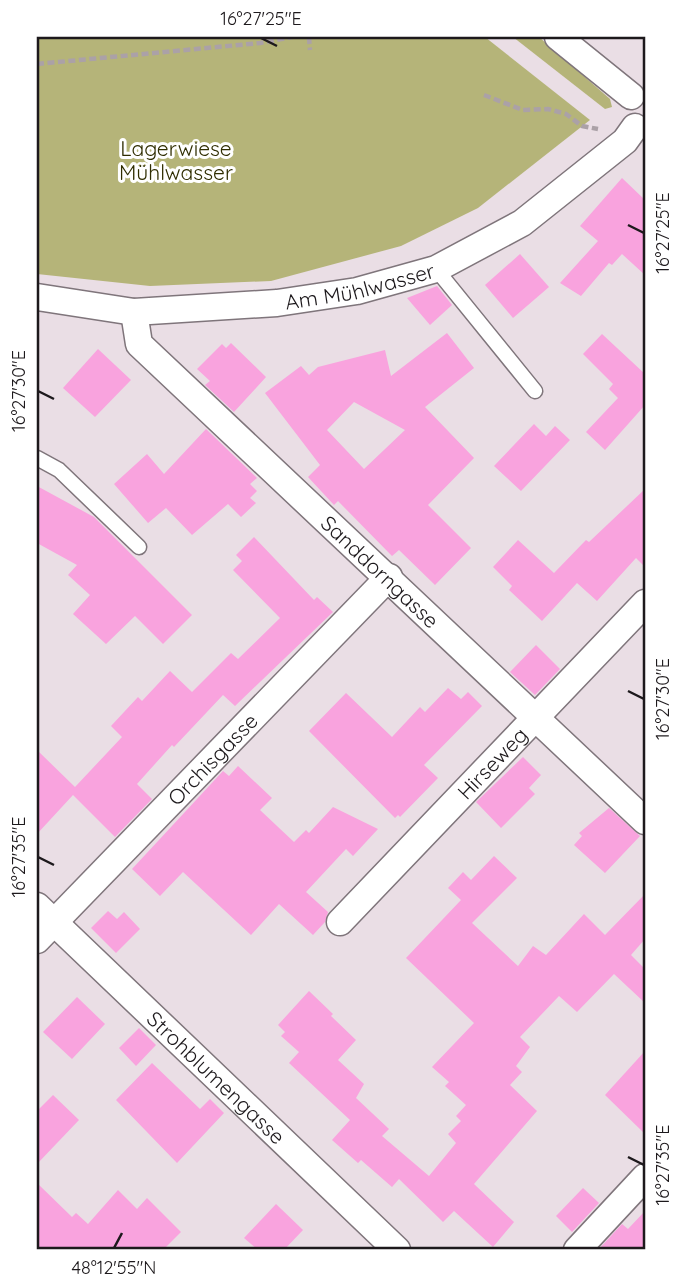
<svg xmlns="http://www.w3.org/2000/svg" width="682" height="1287" viewBox="0 0 682 1287" font-family="Quicksand,sans-serif">
	<style>
		.green { fill: #b5b479 }
		.building { fill: #f9a3de; fill-rule: evenodd }
		.lines { fill: none; stroke-linecap: round; stroke-linejoin: round }
		.service-casing { stroke: #7f757b; stroke-width: 17 }
		.minor-casing { stroke: #7f757b; stroke-width: 29 }
		.path { stroke: #aba1a7; stroke-width: 4.5; stroke-dasharray: 7 3.5; stroke-linecap: butt }
		.service { stroke: #fff; stroke-width: 14 }
		.minor { stroke: #fff; stroke-width: 26 }
		.ticks { fill: none; stroke: #1d191c; stroke-width: 2.5 }
		.labels { text-anchor: middle; dominant-baseline: central; stroke-width: 6; stroke-linejoin: round; paint-order: stroke }
		.park-label { font-size: 21px; fill: #2f2d00; stroke: #fff }
		.street-label { font-size: 21px; fill: #1d191c; stroke: #fff }
		.neatline { fill: none; stroke: #1d191c; stroke-width: 2.5 }
		.ticks-label { font-size: 18px; text-anchor: middle; fill: #1d191c }
	</style>
	<rect width="100%" height="100%" fill="#eadee5"/>
	<g class="green">
		<path d="M37,37H485L590,120L478,208L401,246L271,281L150,286L37,274Z"/>
		<path d="M513,37H539L610,99L612,107L605,109Z"/>
	</g>
	<g class="building">
		<path d="M622,178L645,200V275L622,254L612,265L609,263L581,296L560,283L598,241L580,226Z"/>
		<path d="M520,254L549,287L513,318L485,285Z"/>
		<path d="M437,286L452,305L430,325L407,298Z"/>
		<path d="M447,333L474,368L425,407L474,458L428,505L471,548L435,585L399,550L392,556L338,501L334,505L308,477L320,465L265,393L301,366L309,375L318,367L385,350L391,376ZM354,402L405,430L364,469L327,430Z"/>
		<path d="M602,334L645,374V405L605,450L586,432L618,398L609,389L613,384L583,354Z"/>
		<path d="M231,343L266,377L234,412L205,385L210,381L197,369L222,344L226,348Z"/>
		<path d="M98,349L131,380L95,417L63,388Z"/>
		<path d="M534,424L546,436L555,426L570,440L521,491L494,466Z"/>
		<path d="M206,429L257,478L250,484L257,491L250,498L256,503L241,517L228,504L192,535L166,508L148,523L114,484L147,454L164,474Z"/>
		<path d="M37,486L94,517L192,615L163,644L135,616L106,644L73,614L90,595L68,575L77,565L37,543Z"/>
		<path d="M645,489V567L636,558L597,601L577,583L542,621L509,590L512,586L493,567L518,540L554,573L586,540L589,542Z"/>
		<path d="M254,537L314,600L317,597L333,612L235,706L223,695L174,747L172,745L137,784L152,799L115,837L73,795L37,834V750L75,787L122,737L111,726L138,697L142,701L170,671L192,692L231,653L238,659L280,618L233,570L242,561L236,555Z"/>
		<path d="M536,645L560,669L535,695L510,672Z"/>
		<path d="M448,688L461,699L468,692L482,706L424,765L438,778L400,817L398,815L395,818L309,731L346,693L392,737L420,707L425,712Z"/>
		<path d="M523,757L541,775L529,788L535,794L501,828L476,802Z"/>
		<path d="M238,766L272,798L260,810L294,842L306,830L309,833L333,807L378,829L353,856L346,849L306,892L328,912L325,922L313,935L279,904L251,935L183,872L160,896L132,869L223,771L229,776Z"/>
		<path d="M609,808L640,836L605,873L574,845L582,836L579,833Z"/>
		<path d="M494,856L517,878L472,923L518,966L533,946L546,955L584,914L605,935L645,894V939L631,955L645,969V1003L614,974L577,1012L559,996L520,1037L530,1047L516,1066L522,1072L510,1085L537,1111L474,1184L514,1222L493,1247L454,1211L443,1222L399,1179L392,1187L361,1160L358,1163L332,1140L350,1120L289,1063L299,1052L281,1036L285,1032L278,1025L309,991L333,1014L331,1016L356,1040L338,1060L364,1084L356,1098L389,1129L382,1136L429,1176L456,1143L448,1134L461,1121L456,1116L466,1105L445,1086L449,1082L432,1067L474,1023L406,958L461,900L448,888L463,872L471,880Z"/>
		<path d="M108,911L117,919L124,912L140,929L116,953L91,928Z"/>
		<path d="M77,997L105,1024L72,1059L43,1032Z"/>
		<path d="M139,1028L156,1045L136,1066L119,1048Z"/>
		<path d="M645,1051V1134L605,1095Z"/>
		<path d="M152,1063L200,1109L210,1099L224,1113L177,1163L116,1100Z"/>
		<path d="M53,1095L79,1120L37,1164V1111Z"/>
		<path d="M37,1183L72,1217L76,1213L88,1224L118,1190L137,1209L147,1198L181,1232L163,1250H37Z"/>
		<path d="M583,1188L599,1203L572,1232L556,1216Z"/>
		<path d="M276,1204L303,1230L284,1250H258L244,1238Z"/>
		<path d="M645,1211V1250H598L622,1224L628,1229Z"/>
	</g>
	<g class="lines">
		<g class="service-casing">
			<g id="service">
				<path d="M436,269L535,391"/>
				<path d="M37,458L59,470L139,547"/>
			</g>
		</g>
		<g class="minor-casing">
			<g id="minor">
				<path d="M558,37L631,96"/>
				<path id="s1" d="M37,297L134,312L277,303L357,291L436,269L522,223L625,141L635,127"/>
				<path id="s2" d="M134,312L139,344L645,821"/>
				<path id="s3" d="M37,906L397,1250"/>
				<path id="s4" d="M340,922L645,603"/>
				<path id="s5" d="M37,940L389,577"/>
				<path d="M577,1250L645,1177"/>
			</g>
		</g>
		<g class="path">
			<path d="M309,37L310,50"/>
			<path d="M37,64L260,43L292,37"/>
			<path d="M484,95L523,110L548,109L566,114L582,126L598,129"/>
		</g>
		<use href="#service" class="service"/>
		<use href="#minor" class="minor"/>
	</g>
	<path class="ticks" d="M261,38L277,46M628,225L644,233M38,391L54,399M628,691L644,699M38,857L54,865M628,1157L644,1165M114,1248L122,1233"/>
	<g class="labels">
		<g class="park-label">
			<text x="176" y="148">Lagerwiese<tspan x="176" dy="24">Mühlwasser</tspan></text>
		</g>
		<g class="street-label">
			<text stroke="none"><textPath href="#s1" startOffset="326">Am Mühlwasser</textPath></text>
			<text stroke="none"><textPath href="#s2" startOffset="364">Sanddorngasse</textPath></text>
			<text stroke="none"><textPath href="#s5" startOffset="252">Orchisgasse</textPath></text>
			<text stroke="none"><textPath href="#s4" startOffset="220">Hirseweg</textPath></text>
			<text stroke="none"><textPath href="#s3" startOffset="248">Strohblumengasse</textPath></text>
		</g>
	</g>
	<rect width="682" height="1287" fill="none" stroke="#ffffff" stroke-width="77"/>
	<rect x="38" y="38" width="606" height="1210" class="neatline"/>
	<g class="ticks-label">
		<text x="261" y="25">16°27'25"E</text>
		<text transform="translate(663 233) rotate(-90)" y="6">16°27'25"E</text>
		<text transform="translate(19 391) rotate(-90)" y="6">16°27'30"E</text>
		<text transform="translate(663 699) rotate(-90)" y="6">16°27'30"E</text>
		<text transform="translate(19 857) rotate(-90)" y="6">16°27'35"E</text>
		<text transform="translate(663 1165) rotate(-90)" y="6">16°27'35"E</text>
		<text x="114" y="1274">48°12'55"N</text>
	</g>
</svg>
